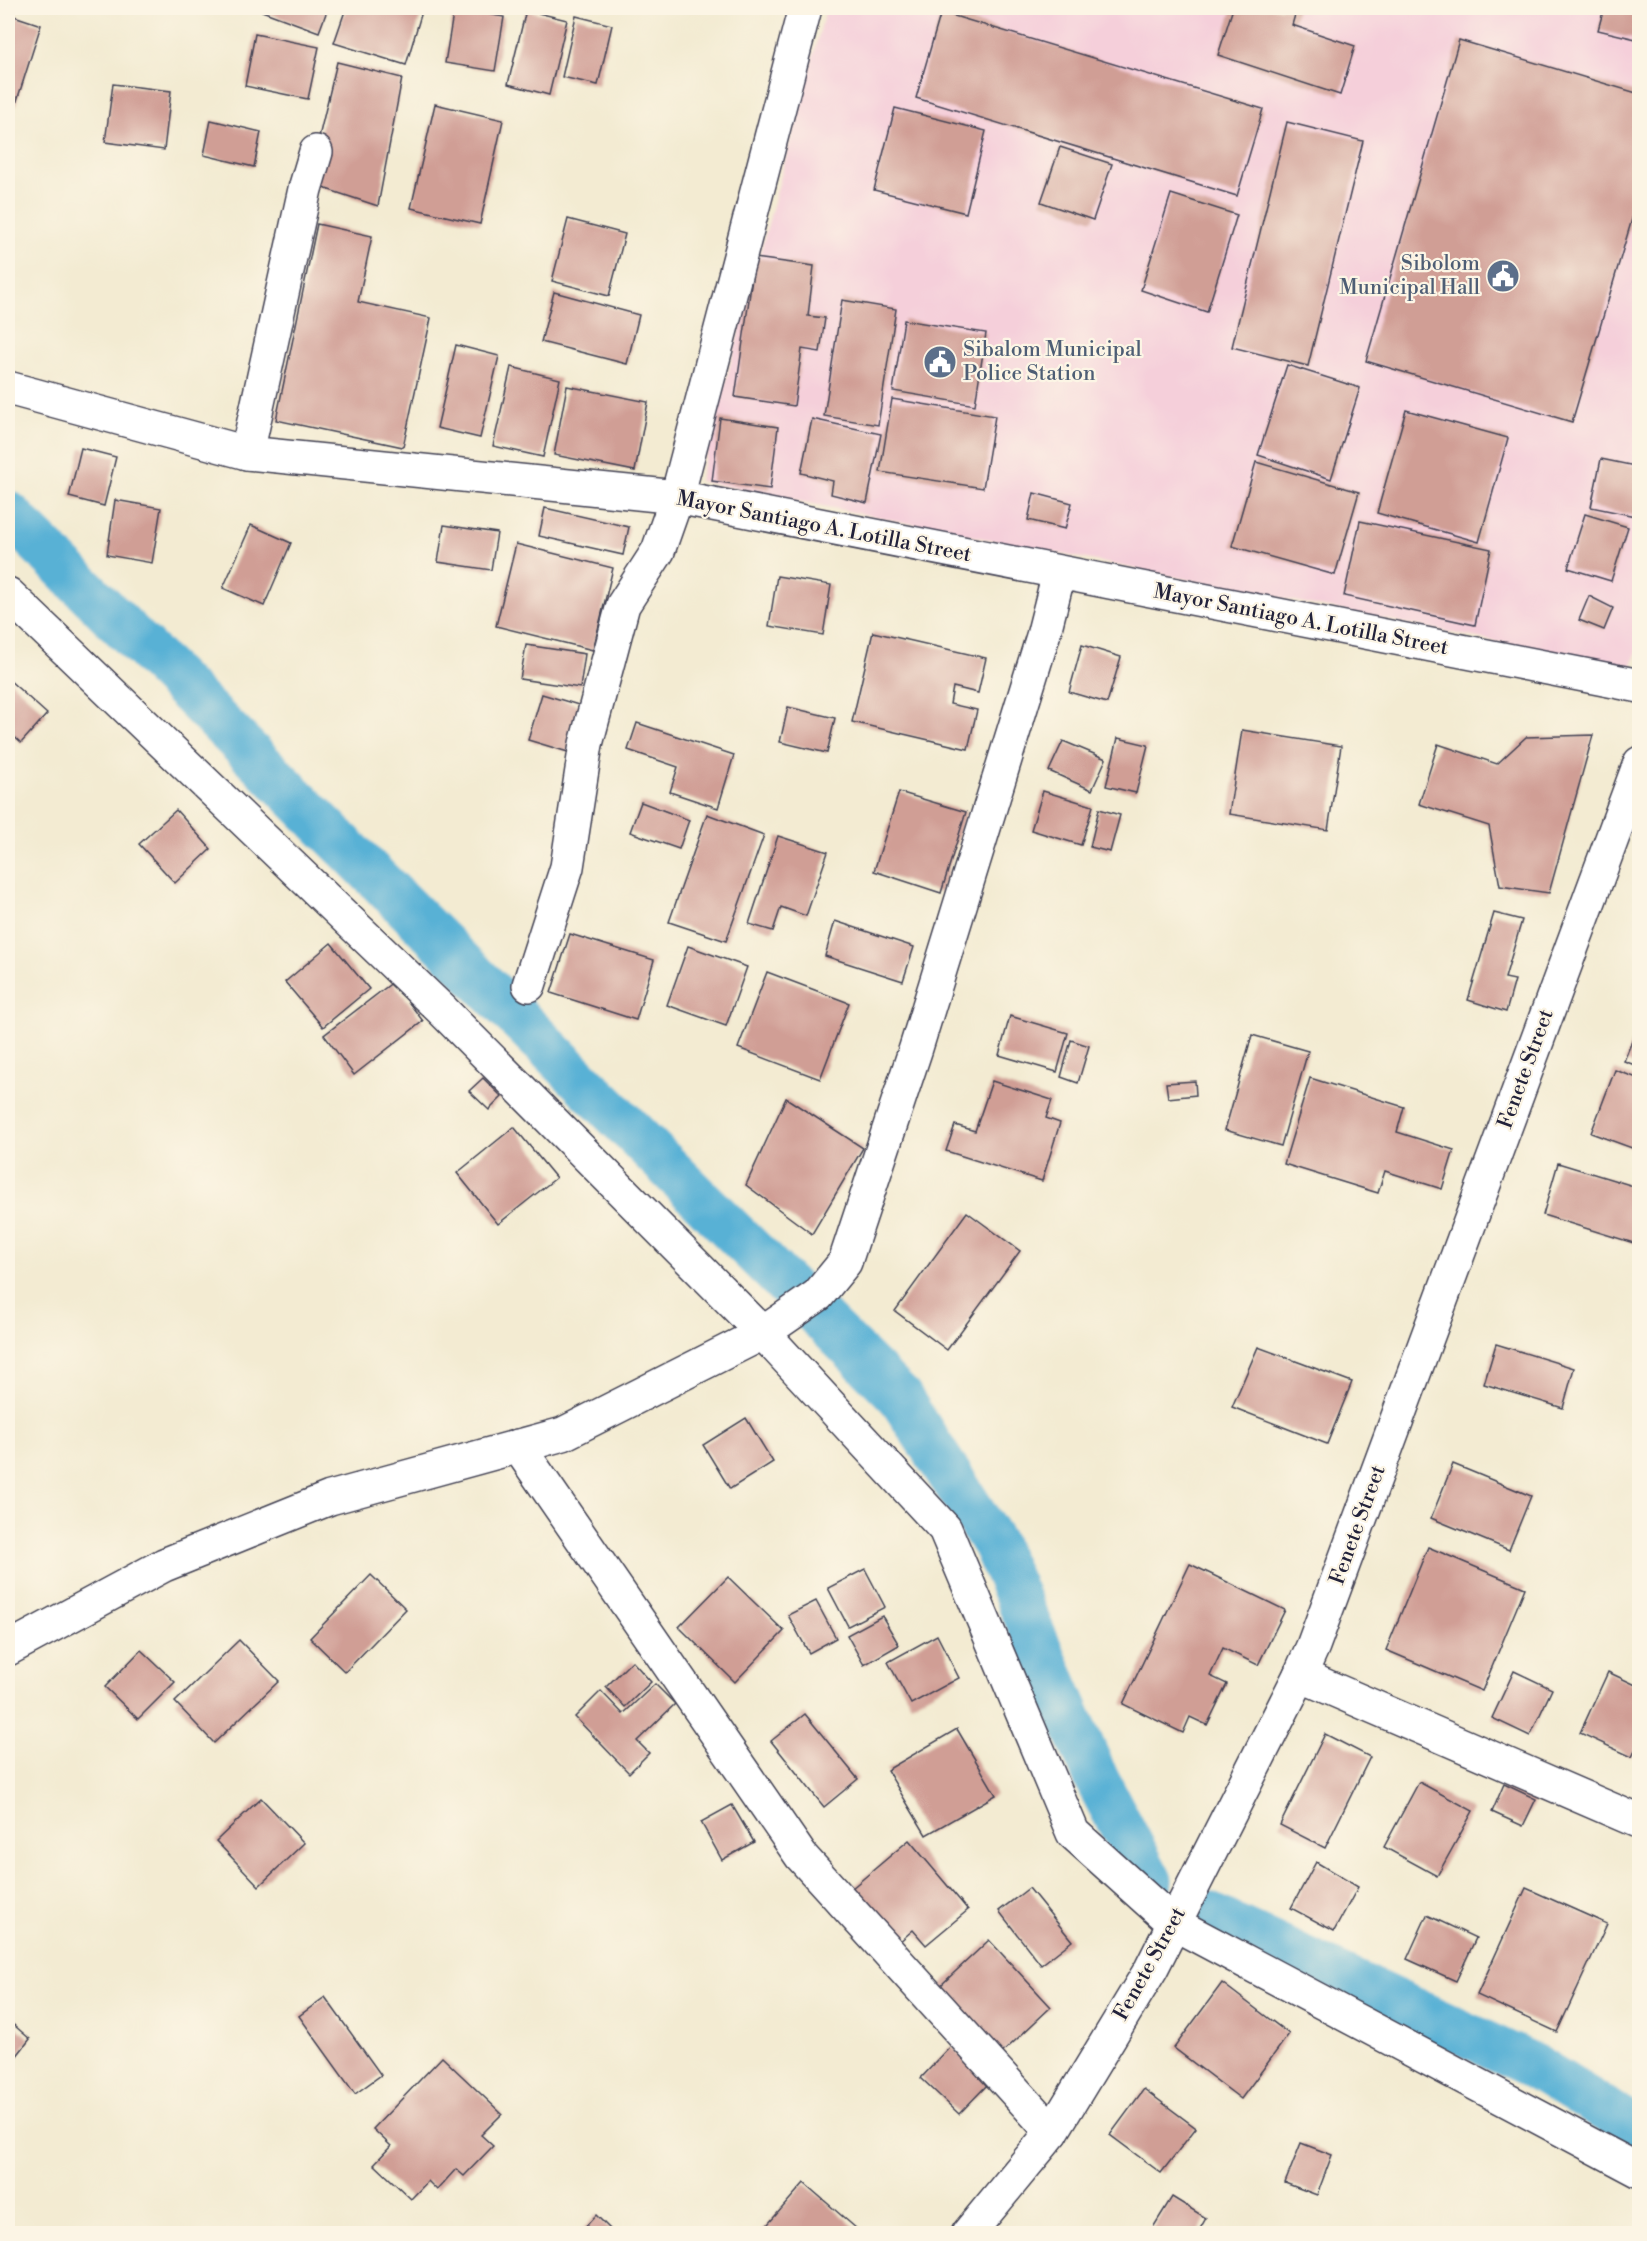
<svg xmlns="http://www.w3.org/2000/svg" width="1647" height="2241" viewBox="0 0 1647 2241" font-family="'Libre Bodoni',serif">
	<style>
		.built { fill: #f5cfda }
		.lines { fill: none; stroke-linecap: round; stroke-linejoin: round }
		.canal { stroke: #58b1d5; stroke-width: 45 }
		.building { fill: #d09e95 }
		.minor-casing { stroke: #414052; stroke-width: 36 }
		.tertiary-casing { stroke: #414052; stroke-width: 36 }
		.minor { stroke: #fff; stroke-width: 33 }
		.tertiary { stroke: #fff; stroke-width: 33 }
		.labels { text-anchor: middle; dominant-baseline: central; stroke-width: 4.5; stroke-linejoin: round; paint-order: stroke }
		.service-label { font-size: 21px; fill: #4e5e75; stroke: #fcf5e5; text-anchor: end }
		.street-label { font-size: 21px; fill: #22223b; stroke: #fcf5e5 }
	</style>
	<rect width="100%" height="100%" fill="#fcf5e5"/>
	<filter id="ink" filterUnits="userSpaceOnUse"><feTurbulence type="fractalNoise" baseFrequency=".0167" numOctaves="2"/><feDisplacementMap in="SourceGraphic" scale="12" xChannelSelector="R" yChannelSelector="G"/><feConvolveMatrix kernelMatrix="1 2 1 2 8 2 1 2 1" color-interpolation-filters="sRGB"/></filter>
	<filter id="wash" filterUnits="userSpaceOnUse"><feTurbulence type="fractalNoise" baseFrequency=".008" numOctaves="4" result="noise"/><feDisplacementMap in="SourceGraphic" scale="24" xChannelSelector="R" yChannelSelector="G"/><feGaussianBlur stdDeviation="1.35" result="paint"/><feColorMatrix in="noise" values="0 0 0 0 0 0 0 0 0 0 0 0 0 0 0 0 0 1.4 0 .05"/><feComposite in="paint" operator="in"/></filter>
	<g filter="url(#wash)">
		<rect width="100%" height="100%" fill="#f3ebd2"/>
		<path class="built" d="M826,8H1639L1640,640L1631,669L699,481Z"/>
		<g class="lines">
			<g class="canal">
				<path d="M8,513L899,1396L994,1544L1097,1780L1150,1881"/>
				<path d="M1208,1914L1534,2066L1640,2131"/>
			</g>
		</g>
		<g id="blocks">
			<g class="building">
				<path d="M263,8H328L319,32L262,11Z"/>
				<path d="M346,8H423L406,65L334,43Z"/>
				<path d="M454,8L504,17L495,71L445,63Z"/>
				<path d="M1233,8H1297L1292,25L1355,46L1340,95L1218,55Z"/>
				<path d="M1604,8H1640V40L1598,30Z"/>
				<path d="M526,10L567,20L549,95L508,84Z"/>
				<path d="M941,12L1263,109L1237,196L916,98Z"/>
				<path d="M8,14L41,25L8,129Z"/>
				<path d="M576,16L612,25L598,85L562,77Z"/>
				<path d="M255,34L319,47L308,99L245,86Z"/>
				<path d="M1459,40L1640,94V192L1572,422L1366,361Z"/>
				<path d="M337,62L402,78L378,206L308,183Z"/>
				<path d="M113,84L171,91L164,150L105,142Z"/>
				<path d="M435,104L503,120L480,224L411,208Z"/>
				<path d="M895,108L986,131L966,213L874,190Z"/>
				<path d="M211,120L261,132L254,167L204,155Z"/>
				<path d="M1287,122L1363,141L1308,366L1232,347Z"/>
				<path d="M1060,147L1112,164L1093,220L1041,202Z"/>
				<path d="M1171,194L1237,215L1207,312L1141,290Z"/>
				<path d="M568,219L625,234L609,296L552,281Z"/>
				<path d="M317,224L372,236L358,302L431,318L403,447L276,420Z"/>
				<path d="M755,258L814,266L808,316L825,318L820,352L802,349L794,406L735,397Z"/>
				<path d="M554,292L639,315L627,364L541,342Z"/>
				<path d="M842,300L896,309L878,425L824,416Z"/>
				<path d="M904,320L986,333L975,405L893,391Z"/>
				<path d="M456,345L499,356L480,438L437,428Z"/>
				<path d="M1287,365L1360,388L1331,479L1258,455Z"/>
				<path d="M511,367L560,379L543,457L493,446Z"/>
				<path d="M567,386L648,402L635,471L554,455Z"/>
				<path d="M892,399L995,416L983,488L880,472Z"/>
				<path d="M1406,410L1508,438L1479,542L1377,513Z"/>
				<path d="M720,418L778,427L770,489L712,481Z"/>
				<path d="M812,419L881,434L867,503L831,494L833,481L801,473Z"/>
				<path d="M81,448L116,457L104,506L69,497Z"/>
				<path d="M1601,459L1640,467V517L1591,507Z"/>
				<path d="M1256,462L1359,492L1335,575L1232,546Z"/>
				<path d="M1034,493L1072,503L1065,529L1028,520Z"/>
				<path d="M115,500L161,508L152,563L107,555Z"/>
				<path d="M545,508L629,527L623,555L539,536Z"/>
				<path d="M1585,514L1628,527L1611,581L1568,568Z"/>
				<path d="M1360,521L1491,549L1475,625L1344,596Z"/>
				<path d="M251,525L291,543L264,606L223,588Z"/>
				<path d="M444,525L497,533L491,570L438,562Z"/>
				<path d="M516,544L613,568L593,650L496,626Z"/>
				<path d="M777,576L831,585L823,635L769,626Z"/>
				<path d="M1589,596L1613,608L1604,630L1579,620Z"/>
				<path d="M873,632L986,658L978,693L953,687L950,704L977,710L968,749L852,722Z"/>
				<path d="M526,645L585,654L580,688L520,679Z"/>
				<path d="M1082,645L1121,657L1107,703L1069,692Z"/>
				<path d="M8,679L47,714L21,743L8,731Z"/>
				<path d="M542,694L582,706L568,752L528,740Z"/>
				<path d="M788,707L835,718L827,753L780,742Z"/>
				<path d="M637,723L734,755L718,808L670,792L678,767L628,750Z"/>
				<path d="M1242,730L1341,746L1328,830L1229,814Z"/>
				<path d="M1593,735L1549,893L1500,886L1489,826L1419,804L1438,744L1497,764L1526,737Z"/>
				<path d="M1118,738L1148,745L1136,793L1106,786Z"/>
				<path d="M1063,741L1106,759L1092,790L1049,771Z"/>
				<path d="M1043,791L1093,806L1081,845L1031,830Z"/>
				<path d="M899,792L966,812L941,893L874,871Z"/>
				<path d="M641,802L689,820L679,849L630,832Z"/>
				<path d="M1099,809L1120,815L1110,852L1090,847Z"/>
				<path d="M176,810L211,849L175,883L139,844Z"/>
				<path d="M707,814L764,835L726,941L669,922Z"/>
				<path d="M778,836L828,852L806,916L781,907L773,931L749,924Z"/>
				<path d="M1494,913L1522,920L1505,978L1515,980L1506,1012L1468,1000Z"/>
				<path d="M835,921L914,947L903,981L825,956Z"/>
				<path d="M570,934L654,960L636,1020L551,993Z"/>
				<path d="M331,943L369,989L323,1027L285,982Z"/>
				<path d="M688,946L747,967L726,1026L667,1005Z"/>
				<path d="M767,972L849,1003L820,1079L738,1048Z"/>
				<path d="M393,982L423,1021L354,1075L324,1035Z"/>
				<path d="M1010,1016L1068,1033L1057,1072L999,1055Z"/>
				<path d="M1640,1021V1067L1624,1061Z"/>
				<path d="M1252,1035L1308,1051L1281,1146L1225,1130Z"/>
				<path d="M1071,1040L1089,1046L1078,1083L1061,1077Z"/>
				<path d="M1615,1070L1640,1079V1151L1591,1133Z"/>
				<path d="M483,1078L502,1097L489,1110L469,1091Z"/>
				<path d="M1310,1078L1404,1107L1397,1132L1454,1150L1442,1189L1385,1171L1378,1193L1284,1164Z"/>
				<path d="M992,1081L1052,1100L1046,1118L1060,1123L1042,1181L946,1151L955,1125L975,1131Z"/>
				<path d="M1195,1081L1196,1095L1168,1098L1166,1083Z"/>
				<path d="M786,1098L863,1148L812,1234L746,1185Z"/>
				<path d="M514,1127L556,1178L498,1224L457,1173Z"/>
				<path d="M1558,1163L1640,1188V1245L1543,1215Z"/>
				<path d="M967,1212L1020,1251L947,1350L895,1311Z"/>
				<path d="M1496,1344L1574,1368L1563,1408L1484,1384Z"/>
				<path d="M1258,1347L1352,1382L1327,1444L1232,1407Z"/>
				<path d="M746,1418L773,1462L730,1489L703,1445Z"/>
				<path d="M1453,1464L1531,1496L1509,1550L1431,1518Z"/>
				<path d="M1428,1547L1525,1588L1482,1691L1386,1650Z"/>
				<path d="M1190,1564L1285,1610L1258,1665L1223,1648L1210,1676L1227,1684L1207,1725L1190,1717L1183,1733L1123,1704Z"/>
				<path d="M865,1569L885,1607L848,1626L828,1588Z"/>
				<path d="M371,1575L406,1609L345,1672L310,1638Z"/>
				<path d="M728,1577L784,1631L735,1682L679,1627Z"/>
				<path d="M816,1601L836,1638L809,1653L788,1615Z"/>
				<path d="M882,1616L899,1645L864,1665L847,1635Z"/>
				<path d="M937,1635L959,1678L911,1704L888,1662Z"/>
				<path d="M239,1640L279,1681L214,1743L175,1702Z"/>
				<path d="M141,1650L175,1682L138,1719L105,1687Z"/>
				<path d="M632,1661L651,1682L625,1707L606,1687Z"/>
				<path d="M1514,1671L1552,1689L1530,1736L1492,1718Z"/>
				<path d="M1608,1672L1640,1687V1740L1632,1757L1580,1733Z"/>
				<path d="M655,1684L675,1704L637,1741L649,1753L629,1773L575,1717L601,1691L623,1714Z"/>
				<path d="M805,1714L858,1779L824,1807L771,1741Z"/>
				<path d="M957,1729L996,1795L926,1835L887,1770Z"/>
				<path d="M1325,1734L1370,1757L1325,1848L1280,1825Z"/>
				<path d="M1419,1782L1473,1811L1437,1876L1384,1847Z"/>
				<path d="M1504,1784L1536,1799L1523,1826L1492,1812Z"/>
				<path d="M261,1798L304,1843L259,1886L216,1841Z"/>
				<path d="M732,1805L754,1842L722,1860L701,1822Z"/>
				<path d="M909,1840L968,1910L926,1945L913,1930L898,1943L851,1889Z"/>
				<path d="M1316,1862L1358,1887L1334,1931L1291,1908Z"/>
				<path d="M1029,1888L1072,1941L1041,1965L999,1911Z"/>
				<path d="M1526,1888L1607,1924L1557,2032L1477,1995Z"/>
				<path d="M1427,1915L1476,1938L1456,1981L1407,1959Z"/>
				<path d="M989,1940L1051,2007L1002,2053L940,1986Z"/>
				<path d="M1222,1983L1289,2034L1241,2099L1174,2048Z"/>
				<path d="M325,1997L381,2075L355,2094L299,2016Z"/>
				<path d="M8,2020L30,2039L8,2067Z"/>
				<path d="M951,2046L989,2083L959,2114L921,2078Z"/>
				<path d="M442,2057L502,2114L481,2135L493,2146L464,2176L456,2169L437,2190L428,2181L411,2199L374,2164L391,2146L373,2129Z"/>
				<path d="M1144,2089L1196,2128L1161,2173L1110,2135Z"/>
				<path d="M1301,2143L1332,2155L1317,2195L1285,2183Z"/>
				<path d="M804,2183L857,2229L853,2234L761,2232Z"/>
				<path d="M1172,2197L1206,2218L1197,2234H1149Z"/>
				<path d="M596,2215L615,2234H579Z"/>
			</g>
		</g>
	</g>
	<g filter="url(#ink)">
		<use href="#blocks" fill-opacity="0" stroke="#414052" stroke-width="1.5"/>
		<g class="lines">
			<g class="minor-casing">
				<g id="minor">
					<path d="M8,388L247,453L677,497L1640,686"/>
					<path d="M247,453L305,189L316,152"/>
					<path d="M8,594L442,1010L763,1333L945,1529L1073,1833L1173,1923L1640,2171"/>
					<path d="M529,985L567,867L586,744L623,605L658,551L677,497L805,8"/>
					<path d="M518,1446L801,1856L1052,2132"/>
					<path d="M8,1649L164,1565L330,1498L563,1434L763,1333L818,1295L845,1262L916,1048L1043,636L1059,573"/>
					<path d="M1300,1675L1640,1822"/>
				</g>
			</g>
			<g class="tertiary-casing">
				<path id="tertiary" d="M968,2234L1052,2132L1151,1969L1300,1675L1313,1646L1640,763"/>
			</g>
			<use href="#minor" class="minor"/>
			<use href="#tertiary" class="tertiary"/>
		</g>
	</g>
	<defs>
		<g id="civic-disc" transform="scale(1.725)"><circle r="9.5" fill="#5c6f8a" stroke="#fcf5e5"/><path d="M-.6-6.5H3V-4.5H.6V-3L4-1V1h2V6H-6V1h2V-1L-.6-3ZM-1.2 2.5V6h2.4V2.5Z" fill="#fff"/></g>
	</defs>
	<g fill-rule="evenodd">
		<use href="#civic-disc" x="1503" y="276"/>
		<use href="#civic-disc" x="940" y="362"/>
	</g>
	<g class="labels">
		<g class="service-label">
			<text x="1480" y="264">Sibolom<tspan x="1480" dy="24">Municipal Hall</tspan></text>
			<text x="963" y="350" text-anchor="start">Sibalom Municipal<tspan x="963" dy="24">Police Station</tspan></text>
		</g>
		<g class="street-label">
			<text transform="translate(824 527) rotate(11)">Mayor Santiago A. Lotilla Street</text>
			<text transform="translate(1301 620) rotate(11)">Mayor Santiago A. Lotilla Street</text>
			<text transform="translate(1526 1069) rotate(-70)">Fenete Street</text>
			<text transform="translate(1358 1525) rotate(-70)">Fenete Street</text>
			<text transform="translate(1150 1964) rotate(-61)">Fenete Street</text>
		</g>
	</g>
	<rect width="1647" height="2241" fill="none" stroke="#fcf5e5" stroke-width="30"/>
</svg>
